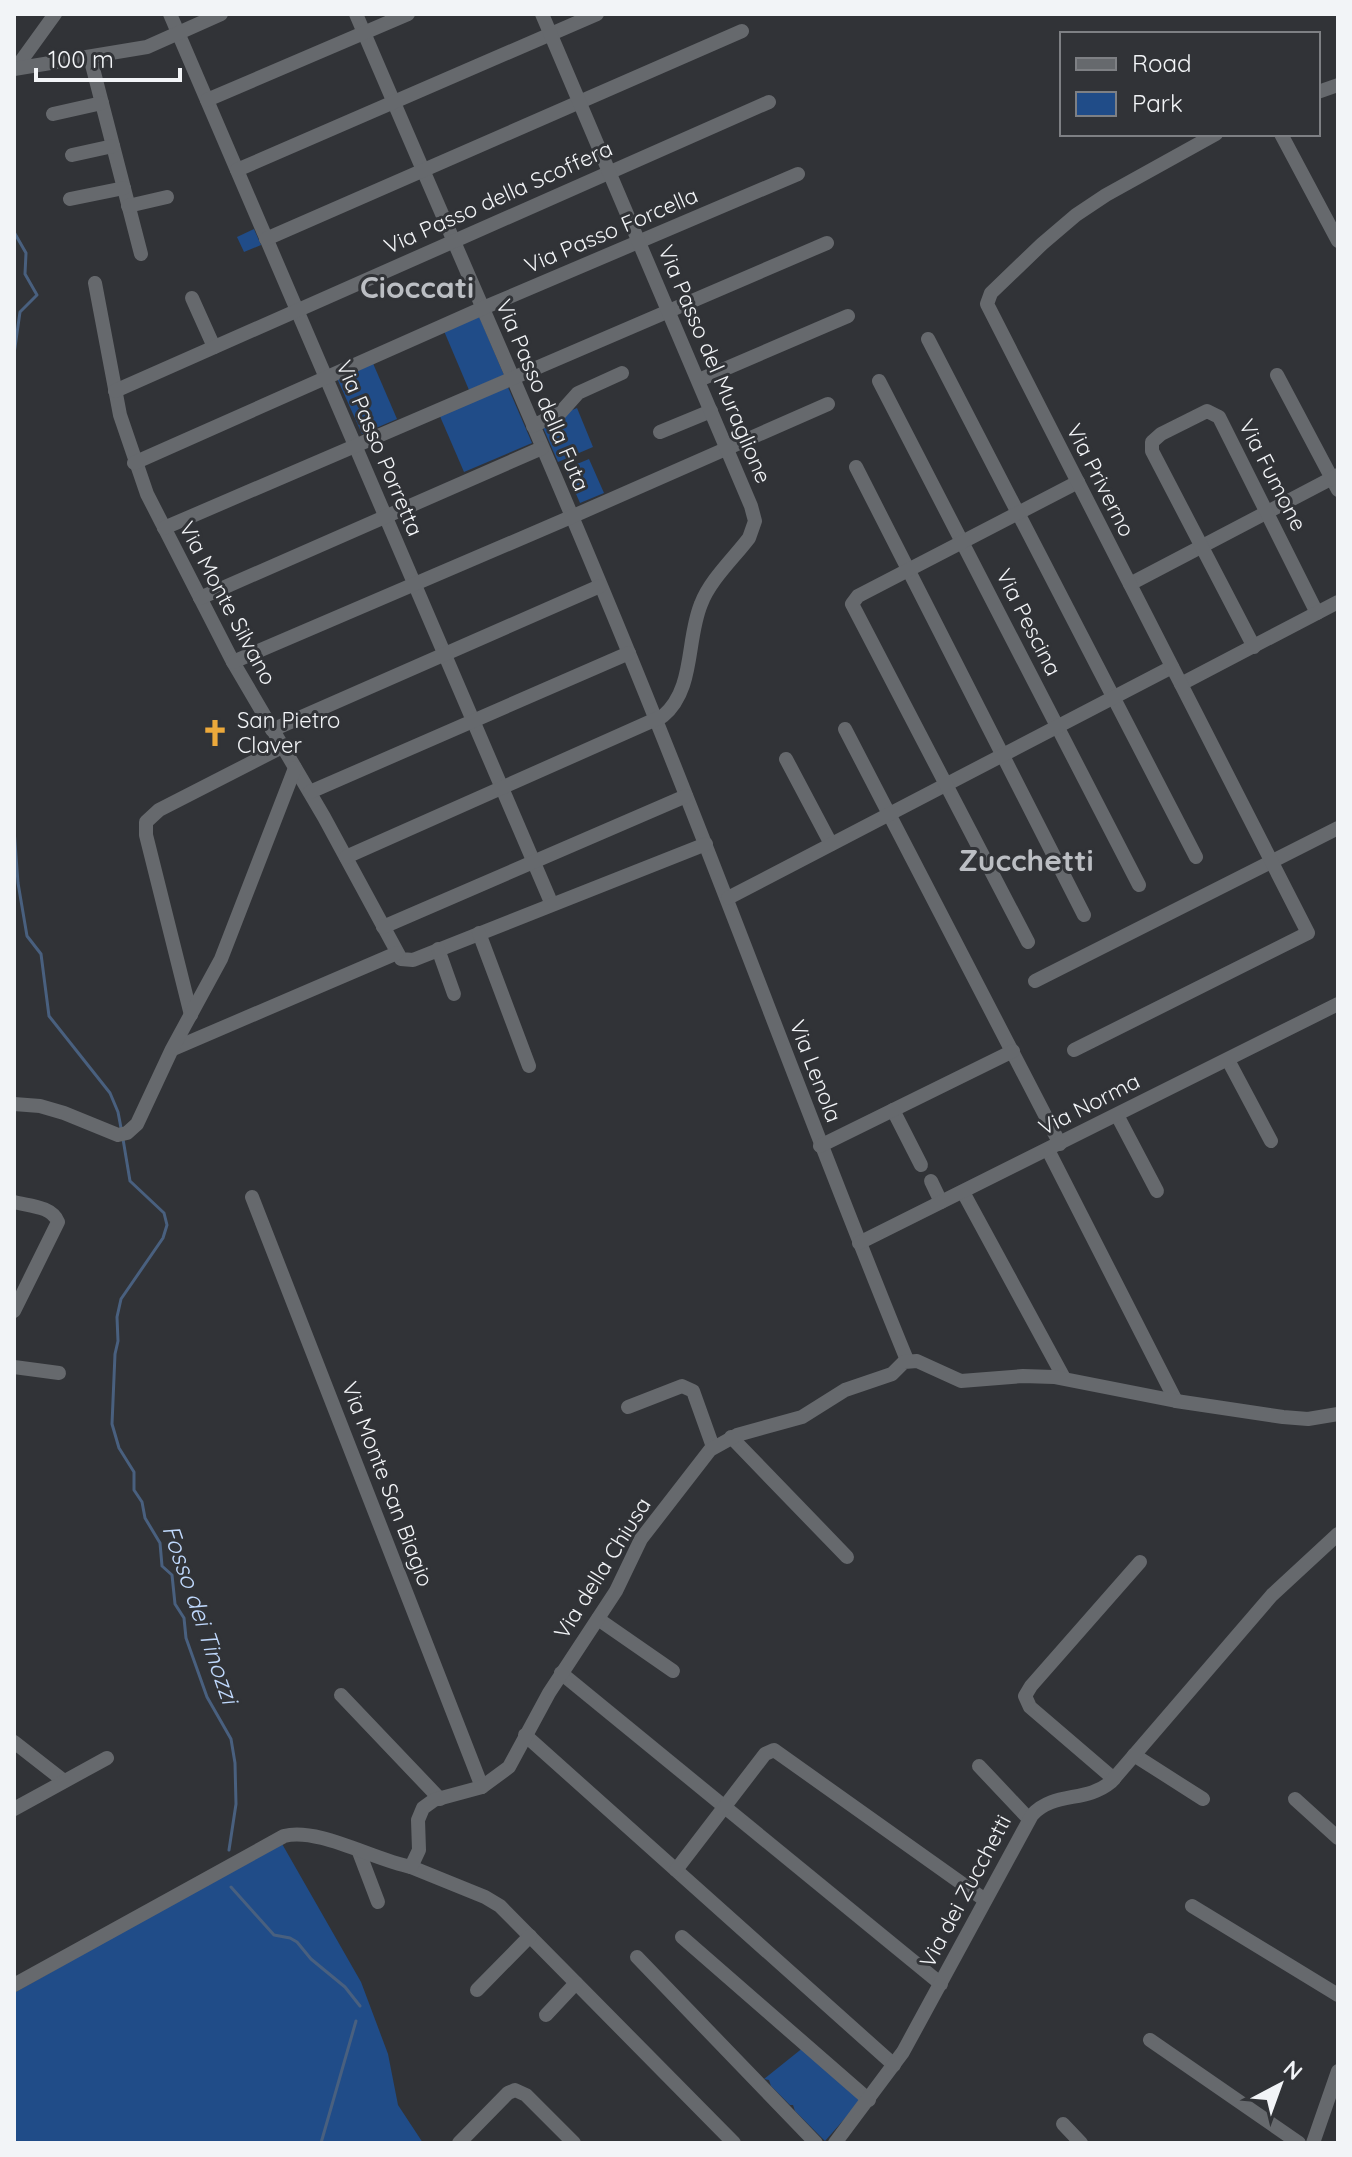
<svg xmlns="http://www.w3.org/2000/svg" width="1352" height="2157" viewBox="0 0 1352 2157" font-family="Quicksand,sans-serif">
	<style>
		.green { fill: #204c88 }
		.lines { fill: none; stroke-linecap: round; stroke-linejoin: round }
		.stream { stroke: #49607f; stroke-width: 3 }
		.minor { stroke: #66696d; stroke-width: 14 }
		.labels { text-anchor: middle; dominant-baseline: central; stroke-width: 6; stroke-linejoin: round; paint-order: stroke }
		.street-label { font-size: 22px; fill: #f2f4f7; stroke: #313337 }
		.poi-label { font-size: 22px; fill: #f2f4f7; stroke: #313337; text-anchor: start }
		.water-label { font-size: 24px; font-style: italic; fill: #bfd8fc; stroke: #313337 }
		.district-label { font-size: 30px; font-weight: bold; fill: #bbbec3; stroke: #313337 }
	</style>
	<rect width="100%" height="100%" fill="#313337"/>
	<g class="green">
		<path d="M254,229L261,245L244,252L237,237Z"/>
		<path d="M479,316L504,375L469,390L444,331Z"/>
		<path d="M372,361L397,419L362,434L336,376Z"/>
		<path d="M507,385L532,443L464,472L439,414Z"/>
		<path d="M577,408L593,447L558,462L541,423Z"/>
		<path d="M589,459L604,493L580,503L565,469Z"/>
		<path d="M281,1842L361,1982L388,2054L398,2105L423,2143H14V1993Z"/>
		<path d="M804,2047L862,2099L825,2141L795,2111L793,2105H790L771,2086L769,2080L764,2079Z"/>
	</g>
	<g class="lines">
		<g class="stream">
			<path d="M14,232L26,253L25,274L37,295L20,312L14,354"/>
			<path d="M14,829L18,883L27,936L41,954L49,1016L110,1093L118,1112L121,1128"/>
			<path d="M123,1139L130,1181L164,1213L167,1225L163,1238L121,1299L117,1317L118,1341L115,1354L112,1424L119,1448L134,1472V1490L142,1502L145,1518L160,1543L162,1566L172,1575L175,1604L184,1618L186,1638L207,1697L231,1739L235,1763L236,1804L229,1850"/>
			<path d="M231,1887L274,1935L290,1938L297,1942L311,1959L345,1987L360,2006"/>
			<path d="M321,2143L356,2021"/>
		</g>
		<g class="minor">
			<path d="M170,14L550,900"/>
			<path d="M356,14C456,249 561,483 656,720C742,933 820,1148 907,1360"/>
			<path d="M90,57L141,254"/>
			<path d="M16,68L55,14"/>
			<path d="M14,69L147,47L221,14"/>
			<path d="M1318,92L1338,85"/>
			<path d="M207,100L408,14"/>
			<path d="M53,114L102,103"/>
			<path d="M1281,134L1338,241"/>
			<path d="M72,155L113,146"/>
			<path d="M237,170L597,14"/>
			<path d="M70,199L124,188"/>
			<path d="M128,206L167,197"/>
			<path d="M266,239L742,31"/>
			<path d="M95,283L120,415L147,494L233,662L324,817L401,959L413,960L706,844"/>
			<path d="M192,298L214,347"/>
			<path d="M928,339L1196,857"/>
			<path d="M1277,375L1338,490"/>
			<path d="M699,380L848,316"/>
			<path d="M879,381L1139,885"/>
			<path d="M115,391L769,102"/>
			<path d="M533,426L561,412L578,393L622,373"/>
			<path d="M660,432L711,411"/>
			<path d="M134,463L483,308L798,174"/>
			<path d="M856,467L1084,915"/>
			<path d="M164,528L827,243"/>
			<path d="M1130,584L1338,475"/>
			<path d="M200,598L542,448"/>
			<path d="M1254,647L1152,451V442L1161,434L1207,411L1219,417L1317,613"/>
			<path d="M233,662L571,517L828,404"/>
			<path d="M1181,684L1338,602"/>
			<path d="M845,729L1060,1144"/>
			<path d="M272,730L600,586"/>
			<path d="M786,759L831,844"/>
			<path d="M310,792L629,653"/>
			<path d="M346,857L663,716C695,689 686,640 701,604C710,580 733,559 749,538L755,521L751,506L542,14"/>
			<path d="M728,898L1172,667"/>
			<path d="M383,927L686,796"/>
			<path d="M479,933L529,1066"/>
			<path d="M1028,942L852,604L858,596L1078,482"/>
			<path d="M438,949L454,994"/>
			<path d="M1035,981L1338,828"/>
			<path d="M191,1015L146,835V822L159,810L282,747"/>
			<path d="M173,1049L397,953"/>
			<path d="M1074,1050L1308,933L987,304L991,293L1042,244L1076,215L1106,195L1216,134"/>
			<path d="M1228,1060L1271,1141"/>
			<path d="M14,1104L40,1106L64,1113L118,1135L127,1133L137,1124L172,1049L221,959L295,768"/>
			<path d="M893,1110L921,1165"/>
			<path d="M1117,1115L1157,1191"/>
			<path d="M820,1146L1013,1051"/>
			<path d="M1048,1150L1176,1401"/>
			<path d="M931,1181L941,1202"/>
			<path d="M963,1192L1064,1378"/>
			<path d="M252,1197L482,1787"/>
			<path d="M14,1202C29,1206 52,1206 58,1222L14,1311"/>
			<path d="M859,1243L1338,1004"/>
			<path d="M14,1367L59,1373"/>
			<path d="M628,1407L682,1386L693,1391L713,1447"/>
			<path d="M731,1437L847,1557"/>
			<path d="M598,1619L673,1671"/>
			<path d="M561,1673L941,1984"/>
			<path d="M341,1695L440,1799"/>
			<path d="M525,1735L894,2065"/>
			<path d="M14,1742L64,1781"/>
			<path d="M1134,1755L1203,1799"/>
			<path d="M979,1766L1029,1819"/>
			<path d="M1114,1779L1030,1707L1025,1696L1031,1686L1140,1562"/>
			<path d="M1295,1799L1338,1838"/>
			<path d="M14,1809L107,1758"/>
			<path d="M359,1852L378,1902"/>
			<path d="M411,1867L485,1897L500,1906L734,2143"/>
			<path d="M676,1870L765,1754L774,1750L985,1900"/>
			<path d="M1192,1906L1338,1995"/>
			<path d="M682,1937L869,2100"/>
			<path d="M637,1957L816,2143"/>
			<path d="M14,1985L284,1836C318,1827 374,1860 411,1867L419,1850L418,1820L423,1808L434,1800L482,1787L509,1767L549,1693L616,1591L641,1539L710,1450L737,1435L802,1417L845,1390L892,1374L904,1362L917,1361L961,1381L1023,1376L1054,1377L1176,1401L1283,1417L1308,1419L1338,1414"/>
			<path d="M477,1990L530,1936"/>
			<path d="M546,2015L576,1983"/>
			<path d="M1150,2040L1299,2143"/>
			<path d="M1063,2124L1081,2143"/>
			<path d="M459,2143L508,2093L515,2090L526,2095L574,2143"/>
			<path d="M835,2143L903,2052L1032,1815C1054,1791 1086,1803 1111,1782L1272,1595L1338,1534"/>
			<path d="M1313,2143L1338,2071"/>
		</g>
	</g>
	<defs>
		<g id="church-bare" transform="scale(2.16)"><path d="M-1.2-6h2.4v3.5h3.3v2.4h-3.3V6h-2.4V-.1h-3.3v-2.4h3.3Z" fill="#eca93b" stroke="#313337" stroke-width="2.5" paint-order="stroke"/></g>
	</defs>
	<g fill-rule="evenodd">
		<use href="#church-bare" x="215" y="733"/>
	</g>
	<g class="labels">
		<g class="street-label">
			<text transform="translate(498 197) rotate(-24)">Via Passo della Scoffera</text>
			<text transform="translate(611 230) rotate(-23)">Via Passo Forcella</text>
			<text transform="translate(715 364) rotate(67)">Via Passo del Muraglione</text>
			<text transform="translate(543 395) rotate(67)">Via Passo della Futa</text>
			<text transform="translate(380 448) rotate(67)">Via Passo Porretta</text>
			<text transform="translate(1273 475) rotate(63)">Via Fumone</text>
			<text transform="translate(1101 480) rotate(63)">Via Priverno</text>
			<text transform="translate(228 603) rotate(62)">Via Monte Silvano</text>
			<text transform="translate(1029 622) rotate(63)">Via Pescina</text>
			<text transform="translate(816 1071) rotate(69)">Via Lenola</text>
			<text transform="translate(1089 1104) rotate(-27)">Via Norma</text>
			<text transform="translate(388 1484) rotate(69)">Via Monte San Biagio</text>
			<text transform="translate(602 1568) rotate(-58)">Via della Chiusa</text>
			<text transform="translate(965 1891) rotate(-62)">Via dei Zucchetti</text>
		</g>
		<g class="poi-label">
			<text x="237" y="720">San Pietro<tspan x="237" dy="25">Claver</tspan></text>
		</g>
		<g class="water-label">
			<text transform="translate(201 1614) rotate(71)">Fosso dei Tinozzi</text>
		</g>
		<g class="district-label">
			<text x="417" y="287">Cioccati</text>
			<text x="1026" y="860">Zucchetti</text>
		</g>
	</g>
	<rect width="1352" height="2157" fill="none" stroke="#f2f4f7" stroke-width="32"/>
	<rect x="1060" y="32" width="260" height="104" fill="#313337" stroke="#7e8084" stroke-width="2"/>
	<rect x="1076" y="58" width="40" height="12" fill="#66696d" stroke="#7e8084" stroke-width="2"/>
	<text x="1132" y="72" font-size="24" fill="#f2f4f7">Road</text>
	<rect x="1076" y="92" width="40" height="24" fill="#204c88" stroke="#7e8084" stroke-width="2"/>
	<text x="1132" y="112" font-size="24" fill="#f2f4f7">Park</text>
	<g transform="translate(1280 2085) rotate(41)" stroke="#313337" stroke-width="6" paint-order="stroke">
	<path d="M0-6L14 30L0 20L-14 30Z" fill="#f2f4f7"/>
	<text y="-12" font-size="22" font-weight="bold" text-anchor="middle" fill="#f2f4f7">N</text>
	</g>
	<path d="M36 68v12h144v-12" fill="none" stroke="#f2f4f7" stroke-width="4"/>
	<text x="48" y="68" font-size="24" fill="#f2f4f7" stroke="#313337" stroke-width="6" paint-order="stroke">100 m</text>
</svg>
